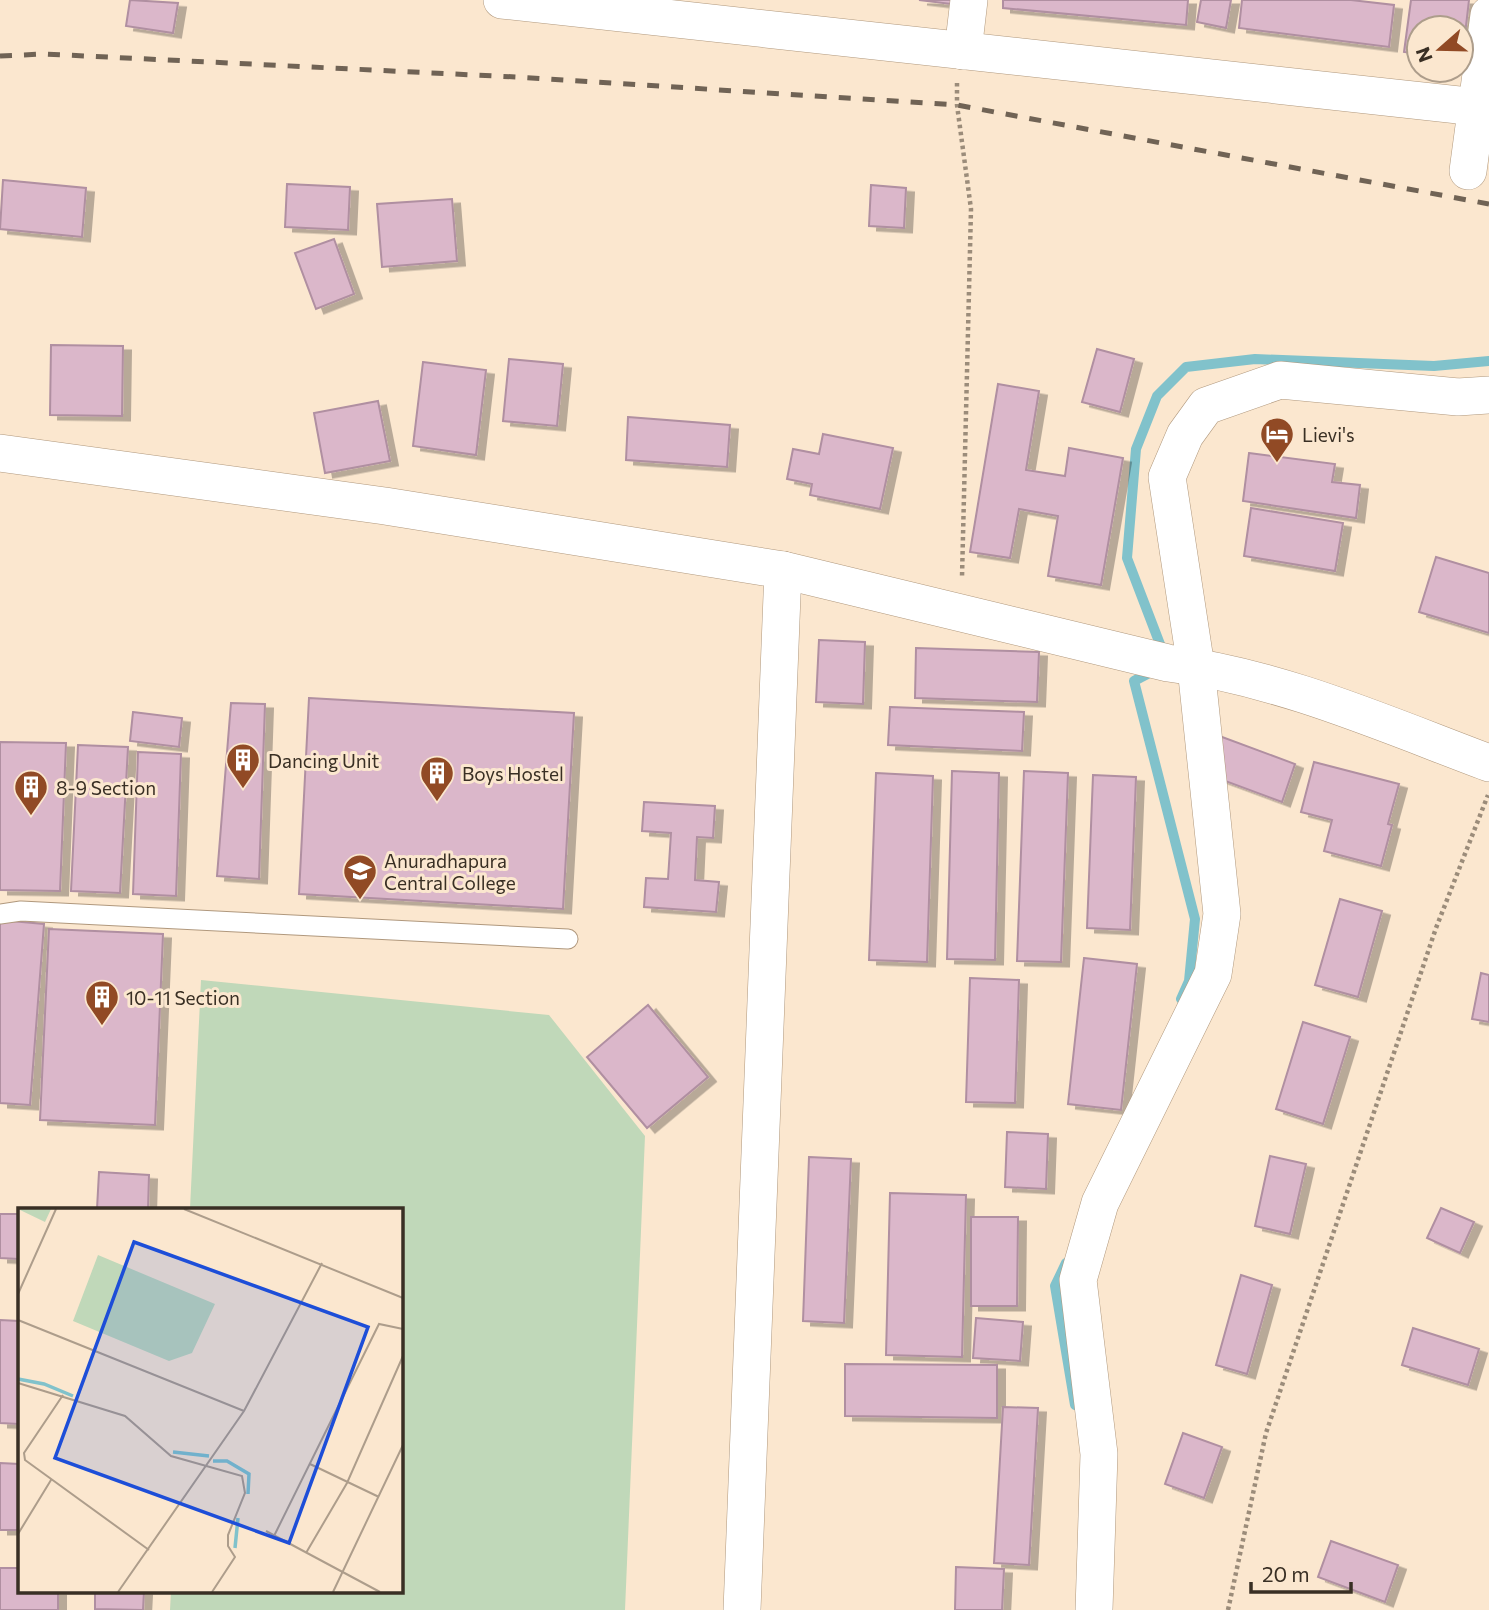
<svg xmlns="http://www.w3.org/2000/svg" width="1489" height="1610" viewBox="0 0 1489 1610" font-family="Commissioner,sans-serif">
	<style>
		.green { fill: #c0d8b9 }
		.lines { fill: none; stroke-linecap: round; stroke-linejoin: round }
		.stream { stroke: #81c2cb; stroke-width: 10 }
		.building { fill: #dbb7ca; stroke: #b08fa1; stroke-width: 2; filter: url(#shadow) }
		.lane-casing { stroke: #b0987d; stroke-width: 21 }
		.street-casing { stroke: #b0987d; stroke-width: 38 }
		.path { stroke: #9b8c7a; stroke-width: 4.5; stroke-dasharray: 3.5 3.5; stroke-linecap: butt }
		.lane { stroke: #fff; stroke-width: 19 }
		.street { stroke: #fff; stroke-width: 37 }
		.rail { stroke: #706355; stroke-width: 5; stroke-dasharray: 12 12; stroke-linecap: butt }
		.labels { text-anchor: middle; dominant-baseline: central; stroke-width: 6; stroke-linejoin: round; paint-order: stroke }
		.poi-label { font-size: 19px; fill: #392f24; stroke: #fbe7cf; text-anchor: start }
		.inset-river { fill: none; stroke: #81c2cb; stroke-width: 3.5 }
		.inset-road { fill: none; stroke: #ad9d8b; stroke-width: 2 }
		.view { fill: #1d4ed8; fill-opacity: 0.15; stroke: #1d4ed8; stroke-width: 3.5 }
		.inset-edge { fill: none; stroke: #392f24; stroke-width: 3.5 }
	</style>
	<defs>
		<filter id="shadow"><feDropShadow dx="8" dy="4.5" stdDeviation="0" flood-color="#0004"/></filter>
	</defs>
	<rect width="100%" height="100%" fill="#fbe7cf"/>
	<path class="green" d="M201,980L549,1015L645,1136L625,1610H170L171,1591H401V1209H190Z"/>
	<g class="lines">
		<g class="stream">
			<path d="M1163,652L1127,558L1136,449L1157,396L1186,367L1255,359L1434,366L1489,361"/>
			<path d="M1153,671L1134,681L1195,919L1189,981L1181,999"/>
			<path d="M1066,1263L1055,1286L1075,1405"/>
		</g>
	</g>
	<g class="building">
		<path d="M130,0L178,3L173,33L126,26Z"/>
		<path d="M919,0H960L959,5Z"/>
		<path d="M1003,0H1188L1186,25L1003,8Z"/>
		<path d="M1201,0H1231L1226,28L1197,22Z"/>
		<path d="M1242,0H1351L1394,5L1389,47L1239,28Z"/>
		<path d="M1411,0H1469L1462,60L1461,28H1419V54L1404,52Z"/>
		<path d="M3,180L86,188L82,237L0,229Z"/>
		<path d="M287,184L350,187L348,230L285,227Z"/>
		<path d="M871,185L906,188L904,228L869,226Z"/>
		<path d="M452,199L457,261L382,267L377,204Z"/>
		<path d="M334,239L354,294L316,309L295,253Z"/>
		<path d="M51,345L123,346L122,416L50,415Z"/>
		<path d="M1097,349L1134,359L1120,412L1082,402Z"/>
		<path d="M509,359L563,364L557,426L503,421Z"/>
		<path d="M423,362L486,370L476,455L413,446Z"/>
		<path d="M998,384L1039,391L1026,470L1065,476L1069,448L1123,458L1101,585L1048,576L1058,516L1019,509L1010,558L970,552Z"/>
		<path d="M378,401L390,461L325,473L314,413Z"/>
		<path d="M628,417L730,425L727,467L626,460Z"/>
		<path d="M823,434L893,448L880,509L810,495L812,484L787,479L793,449L819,454Z"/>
		<path d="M1249,453L1335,464L1332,482L1360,485L1356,518L1243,501Z"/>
		<path d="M1251,508L1343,523L1335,571L1244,556Z"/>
		<path d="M1436,557L1489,573V633L1419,612Z"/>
		<path d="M819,640L865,642L863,704L816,702Z"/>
		<path d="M916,648L1039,652L1037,702L915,698Z"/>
		<path d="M309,698L574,713L563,909L299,894Z"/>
		<path d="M231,703L265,704L259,879L217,876Z"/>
		<path d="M890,707L1024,712L1022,751L888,745Z"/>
		<path d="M133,712L182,718L179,747L130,741Z"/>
		<path d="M1214,734L1295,764L1282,802L1201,772Z"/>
		<path d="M0,742L66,743L60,891L0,890Z"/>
		<path d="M78,745L128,747L120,893L71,891Z"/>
		<path d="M138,752L181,754L176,896L133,894Z"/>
		<path d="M1314,762L1399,784L1388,824L1392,825L1381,866L1324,851L1332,820L1301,812Z"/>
		<path d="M952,771L999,773L995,960L947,959Z"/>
		<path d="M1024,771L1068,773L1061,962L1017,961Z"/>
		<path d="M876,773L933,776L927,962L869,960Z"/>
		<path d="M1093,775L1136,777L1130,930L1087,928Z"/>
		<path d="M644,802L715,806L713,838L697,837L695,880L719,882L716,912L644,907L646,878L668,879L671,833L642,831Z"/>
		<path d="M1340,899L1382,911L1358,997L1315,985Z"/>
		<path d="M0,920L44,924L30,1105L0,1103Z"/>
		<path d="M49,929L163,934L155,1125L40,1120Z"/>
		<path d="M1084,958L1137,964L1121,1110L1068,1104Z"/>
		<path d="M1481,973L1489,975V1022L1472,1019Z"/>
		<path d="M970,978L1019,980L1015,1103L966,1102Z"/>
		<path d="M648,1005L708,1077L647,1128L587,1057Z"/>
		<path d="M1303,1022L1350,1037L1323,1124L1276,1109Z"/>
		<path d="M1007,1132L1048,1134L1046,1189L1005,1187Z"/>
		<path d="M1270,1156L1306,1164L1290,1234L1255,1226Z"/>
		<path d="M809,1157L851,1159L844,1323L803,1321Z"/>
		<path d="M99,1172L149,1175L148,1209H97Z"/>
		<path d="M890,1193L966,1195L962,1357L886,1355Z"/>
		<path d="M1441,1208L1474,1222L1460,1253L1427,1238Z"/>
		<path d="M0,1214H19V1259L0,1258Z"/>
		<path d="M971,1217H1018L1017,1306H971Z"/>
		<path d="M1241,1275L1272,1285L1247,1374L1216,1365Z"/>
		<path d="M976,1318L1023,1322L1020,1361L973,1358Z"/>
		<path d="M0,1320L19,1321V1424L0,1423Z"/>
		<path d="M1413,1328L1479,1349L1468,1385L1402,1365Z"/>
		<path d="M845,1364L997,1365V1418L845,1416Z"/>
		<path d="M1003,1407L1038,1408L1029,1565L994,1563Z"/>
		<path d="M1183,1433L1222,1447L1204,1498L1165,1484Z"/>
		<path d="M0,1463L19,1464V1530H0Z"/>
		<path d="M1331,1541L1398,1565L1385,1602L1318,1577Z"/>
		<path d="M956,1567L1004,1569L1002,1610H955Z"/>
		<path d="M0,1568H19V1591H58V1610H0Z"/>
		<path d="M95,1591H144L143,1610L95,1609Z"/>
	</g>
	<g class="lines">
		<g class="lane-casing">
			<path id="lane" d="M0,914L21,911L568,939"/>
		</g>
		<g class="street-casing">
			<g id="street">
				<path d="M502,0L1477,107"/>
				<path d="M963,51L969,0"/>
				<path d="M1468,171L1489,15"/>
				<path d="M0,453L385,506L783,570L1168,663C1279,677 1385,724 1489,763"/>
				<path d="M742,1610L783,570"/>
				<path d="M1094,1610L1099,1454L1078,1280L1100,1203L1213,974L1222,914L1196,667L1167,477L1185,435L1206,406L1280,380L1458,397L1489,395"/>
			</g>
		</g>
		<g class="path">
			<path d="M957,83V105L971,209L962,577"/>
			<path d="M1228,1610L1266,1433L1436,928L1488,795"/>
		</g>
		<use href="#lane" class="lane"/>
		<use href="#street" class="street"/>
		<path class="rail" d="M0,56L44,54L516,77L957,105L1489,204"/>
	</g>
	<defs>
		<g id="hotel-pin" transform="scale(1.75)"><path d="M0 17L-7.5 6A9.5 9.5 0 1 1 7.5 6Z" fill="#914a25" stroke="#fbe7cf"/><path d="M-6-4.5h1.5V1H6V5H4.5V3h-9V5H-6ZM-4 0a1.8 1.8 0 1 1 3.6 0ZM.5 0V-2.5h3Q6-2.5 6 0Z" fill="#fff"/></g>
		<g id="building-pin" transform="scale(1.75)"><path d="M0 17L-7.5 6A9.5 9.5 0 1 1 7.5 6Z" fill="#914a25" stroke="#fbe7cf"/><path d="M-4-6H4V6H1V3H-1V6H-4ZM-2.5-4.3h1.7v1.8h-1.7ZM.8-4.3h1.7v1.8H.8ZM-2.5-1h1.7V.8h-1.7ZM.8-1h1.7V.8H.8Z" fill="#fff"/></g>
		<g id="school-pin" transform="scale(1.75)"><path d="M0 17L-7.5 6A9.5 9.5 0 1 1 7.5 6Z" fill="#914a25" stroke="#fbe7cf"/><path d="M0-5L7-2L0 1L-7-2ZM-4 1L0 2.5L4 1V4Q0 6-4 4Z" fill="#fff"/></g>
	</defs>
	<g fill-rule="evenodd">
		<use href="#hotel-pin" x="1277" y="434"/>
		<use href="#building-pin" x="243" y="760"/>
		<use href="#building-pin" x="437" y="773"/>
		<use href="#building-pin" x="31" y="787"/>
		<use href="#school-pin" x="360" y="871"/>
		<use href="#building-pin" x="102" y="997"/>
	</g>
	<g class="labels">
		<g class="poi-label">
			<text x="1302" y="434">Lievi's</text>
			<text x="268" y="760">Dancing Unit</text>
			<text x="462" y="773">Boys Hostel</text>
			<text x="56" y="787">8-9 Section</text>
			<text x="384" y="860">Anuradhapura<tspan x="384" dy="22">Central College</tspan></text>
			<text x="126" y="997">10-11 Section</text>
		</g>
	</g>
	<g transform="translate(18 1208)">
		<rect width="385" height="385" fill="#fbe7cf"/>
		<path d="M0,1H33L27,14ZM80,47L197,96L174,145L151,153L55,113Z" fill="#c0d8b9"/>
		<path class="inset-river" d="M0,171L26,176L55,188M155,244L191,248M195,253H209L231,266L230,286M217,340L220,310"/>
		<path class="inset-road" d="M166,1L385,90M0,86L38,1M0,112L226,203M0,175L107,208L153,248L224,268L227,285L210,327V338L217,349L194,384M45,187L6,245L7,252L131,342M292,256L361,289M248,323L362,384M0,326L33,272M256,328L361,116L385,121M288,345L329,275L385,148M100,384L226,203L304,55M315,384L385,237"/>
		<path class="view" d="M116,34L350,119L271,335L37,250Z"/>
		<rect width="385" height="385" class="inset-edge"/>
	</g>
	<g transform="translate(1440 49) rotate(250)"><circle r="33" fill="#fbe7cf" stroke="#ad9d8b" stroke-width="2"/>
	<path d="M0-5L12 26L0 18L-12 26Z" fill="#914a25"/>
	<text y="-10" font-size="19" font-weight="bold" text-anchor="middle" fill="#392f24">N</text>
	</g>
	<path d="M1251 1582v10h100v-10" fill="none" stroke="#392f24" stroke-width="3.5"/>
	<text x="1262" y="1582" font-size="21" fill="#392f24" stroke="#fbe7cf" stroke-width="5" paint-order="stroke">20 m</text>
</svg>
